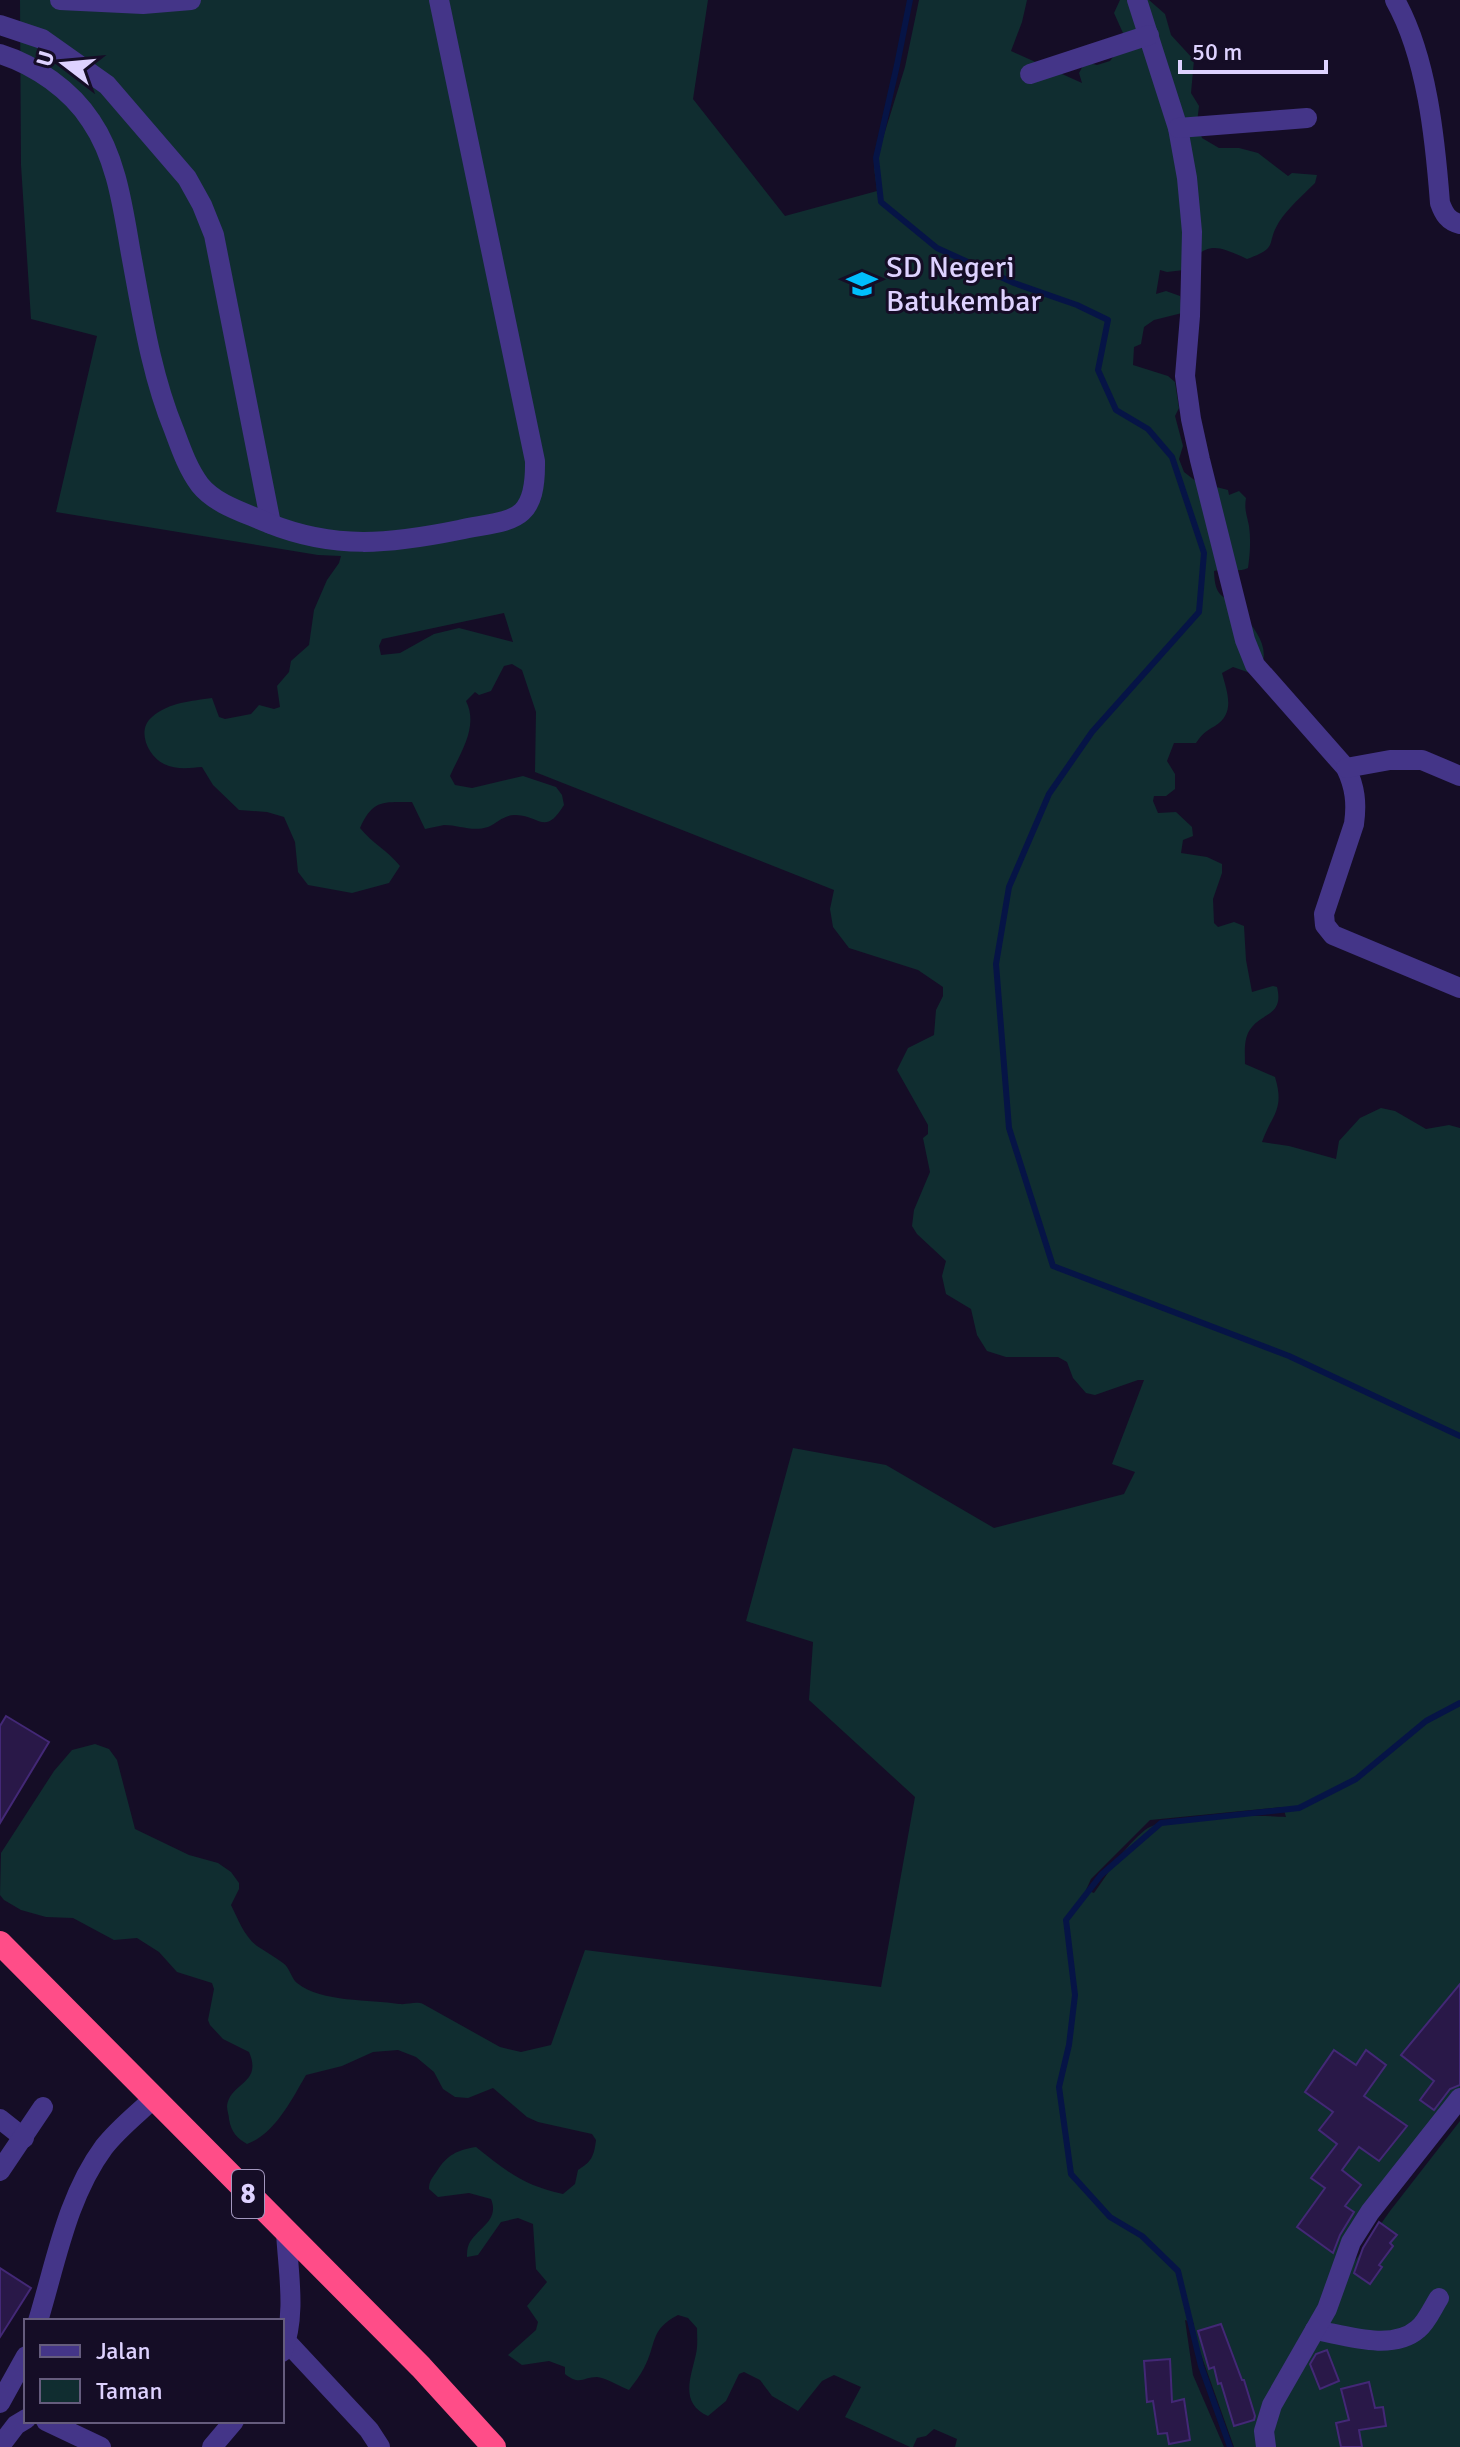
<svg xmlns="http://www.w3.org/2000/svg" width="1460" height="2447" viewBox="0 0 1460 2447" font-family="Signika,sans-serif">
	<style>
		.green { fill: #102d30; fill-rule: evenodd }
		.lines { fill: none; stroke-linecap: round; stroke-linejoin: round }
		.stream { stroke: #061446; stroke-width: 6 }
		.building { fill: #291848; stroke: #432876; stroke-width: 2 }
		.minor { stroke: #443588; stroke-width: 20 }
		.highway { stroke: #ff4d88; stroke-width: 24 }
		.labels { text-anchor: middle; dominant-baseline: central; stroke-width: 6; stroke-linejoin: round; paint-order: stroke }
		.shield { fill: #150d26; stroke: #a297be; stroke-width: 2 }
		.shield-label { font-size: 28px; font-weight: bold; fill: #ded2ff }
		.poi-label { font-size: 30px; fill: #ded2ff; stroke: #150d26; text-anchor: start }
	</style>
	<rect width="100%" height="100%" fill="#150d26"/>
	<g class="green">
		<path d="M20,0H708L693,99L785,216L877,191L874,167L905,67L919,0H1027L1022,22L1011,51L1082,83L1079,73L1085,62L1097,65L1110,61L1122,45L1123,33L1114,13L1120,0H1149L1165,14L1171,35L1194,60L1191,93L1199,106L1197,123L1202,138L1219,148H1239L1258,153L1288,176L1292,173L1317,175L1315,183C1303,195 1288,208 1279,222C1265,245 1280,247 1247,259C1217,245 1206,240 1184,270L1167,272L1160,270L1156,294L1166,291L1180,296L1182,313L1154,320L1144,327L1141,344L1134,347L1133,365L1168,376L1175,382L1179,408L1175,416L1183,446L1179,459L1184,472L1197,482L1228,490L1229,495L1239,491L1246,498C1244,510 1247,515 1249,526C1251,540 1250,554 1248,568C1237,573 1225,568 1214,571C1215,598 1222,597 1245,606L1243,614C1257,632 1274,652 1256,675L1233,667L1222,673C1227,692 1236,713 1215,726C1206,731 1202,734 1196,743H1174L1167,761L1175,774V789L1166,796H1154L1153,801L1158,813L1176,812L1192,827L1193,836L1183,840L1181,853L1207,857L1222,864V873L1213,899L1214,923L1218,927L1234,922L1244,926L1246,960L1252,992L1273,986L1277,987C1284,1015 1263,1013 1252,1027C1243,1037 1245,1052 1245,1064L1275,1077C1285,1110 1272,1114 1262,1142L1289,1146L1336,1159L1339,1141L1360,1118L1381,1108L1395,1111L1426,1129L1449,1125L1460,1128V2113L1399,2185L1335,2278L1260,2447H1234L1194,2335V2323L1185,2320L1193,2375L1224,2447H955L957,2439L934,2429L926,2436L917,2438L913,2447H910L845,2417L861,2387L834,2375L822,2381L798,2411L772,2396L760,2380L744,2372L739,2374L726,2401L708,2416C679,2403 691,2377 696,2354C698,2345 697,2336 697,2328L688,2318L678,2315C649,2330 657,2344 644,2368C640,2376 634,2383 629,2390C620,2387 607,2378 597,2377C583,2377 580,2386 565,2374V2367L549,2361L522,2365L508,2355L536,2330L538,2322L527,2306L547,2282L536,2269L533,2224L518,2218L501,2222L478,2255L467,2257C467,2253 467,2248 469,2244C477,2228 500,2221 491,2199L469,2193L438,2197L429,2189C429,2181 432,2178 437,2171C447,2155 457,2150 476,2147C506,2171 524,2186 563,2194L575,2184L578,2170C591,2162 594,2157 596,2140L592,2134L538,2122L527,2117L493,2088L468,2098L455,2097L443,2089L434,2072L416,2057L398,2050L373,2052L342,2066L306,2075C292,2099 275,2134 247,2144C237,2138 231,2132 229,2119C229,2115 227,2111 227,2106C230,2082 263,2084 249,2052L223,2039L210,2025L208,2020L214,1989L212,1983L177,1972L159,1952L137,1938L114,1940L73,1918L46,1917L21,1910L4,1900L0,1895L1,1853L54,1771L72,1750L95,1744L109,1749L117,1760L135,1829L189,1855L218,1863L231,1872L239,1883V1889L231,1905C238,1919 244,1936 257,1946C266,1952 275,1957 283,1963C290,1968 291,1978 297,1983C322,2003 370,1999 399,2004C408,2005 415,2001 423,2004L500,2047L521,2052L551,2045L585,1950L881,1987L915,1797L809,1700L813,1642L746,1621L793,1448L886,1465L994,1528L1124,1494L1135,1472L1112,1464L1144,1380H1138L1095,1395L1086,1393L1073,1378L1067,1362L1058,1357H1006L987,1351L977,1335L971,1309L946,1294L942,1276L946,1261L917,1234L912,1226L914,1210L930,1172L923,1138L928,1134V1125L897,1070L908,1048L934,1035L936,1010L943,996V987L918,970L849,948L833,927L830,909L834,890L535,772L536,712L522,670L512,664L504,666L491,691L479,695L475,692L466,701C479,727 460,753 450,776L455,785L472,788L523,776L556,787L562,795L564,805C545,836 540,816 516,815C505,814 497,823 488,827C472,832 459,825 444,825C438,826 431,828 425,829L412,802C383,802 373,799 360,828C372,843 388,851 400,866L389,883L352,893L308,885L298,872L295,842L284,817L267,812L239,810L213,785L202,767C190,768 176,770 164,764C148,756 136,730 152,717C169,702 192,701 212,698L219,717L225,719L251,714L259,705L274,709L280,707L277,686L289,672L291,661L309,645L314,610L327,580L339,563L341,556L318,555L56,512L97,336L31,319L21,165ZM504,613L513,642L459,628L434,634L400,653L381,655L379,646L382,639ZM1283,1807L1286,1817C1257,1815 1166,1813 1145,1830C1124,1847 1109,1872 1094,1893L1086,1890L1091,1879L1150,1820Z"/>
		<path d="M1460,2121V2447H1272L1268,2420L1352,2265L1390,2211Z"/>
	</g>
	<g class="lines">
		<g class="stream">
			<path d="M910,0L897,65L876,158L881,202L937,248L1014,283L1077,305L1108,320L1098,370L1116,410L1148,429L1172,457L1204,553L1199,612L1092,732L1049,794L1009,887L996,964L1009,1128L1053,1266L1289,1356L1460,1436"/>
			<path d="M1230,2447L1201,2366L1178,2271L1142,2236L1110,2217L1071,2174L1059,2087L1069,2045L1075,1995L1066,1920L1101,1875L1161,1823L1299,1808L1356,1779L1426,1721L1460,1703"/>
		</g>
	</g>
	<g class="building">
		<path d="M6,1716L49,1742L0,1823V1726Z"/>
		<path d="M1460,1984V2085L1450,2089L1434,2110L1420,2100L1434,2081L1401,2055Z"/>
		<path d="M1334,2050L1356,2065L1366,2050L1386,2065L1364,2096L1407,2126L1379,2161L1359,2147L1342,2170L1361,2185L1345,2206L1354,2212L1340,2235L1333,2253L1297,2227L1325,2188L1311,2178L1337,2144L1319,2130L1333,2112L1305,2092Z"/>
		<path d="M1379,2222L1397,2235L1390,2243L1393,2246L1379,2265L1382,2267L1370,2284L1354,2273L1363,2248Z"/>
		<path d="M0,2268L31,2288L0,2337Z"/>
		<path d="M1221,2324L1242,2380H1244L1255,2416L1254,2420L1234,2426L1221,2383L1218,2384L1214,2367L1209,2369L1198,2331Z"/>
		<path d="M1327,2350L1339,2381L1320,2389L1310,2364L1316,2354Z"/>
		<path d="M1170,2359L1172,2402L1184,2399L1190,2440L1169,2444L1167,2433L1158,2434L1153,2401L1147,2402L1144,2361Z"/>
		<path d="M1369,2382L1375,2408L1383,2407L1386,2426L1359,2430L1362,2447H1341L1336,2423L1349,2420L1341,2389Z"/>
	</g>
	<g class="lines">
		<g class="minor">
			<path d="M60,0L143,4L191,0"/>
			<path d="M1137,0L1178,128L1187,178L1192,232L1190,316L1185,376L1191,419L1200,460L1245,640L1255,665L1346,768C1355,787 1357,803 1354,824L1324,914L1325,925L1333,935L1460,988"/>
			<path d="M1395,0C1427,57 1435,138 1440,203C1444,214 1448,221 1460,224"/>
			<path d="M0,25L42,39L107,85L187,178L202,205L214,235L271,524"/>
			<path d="M0,54C35,65 71,90 91,121C117,159 123,209 131,254C142,313 151,374 174,430C181,449 188,469 200,485C216,505 246,513 268,523C335,550 390,544 459,530C512,519 536,525 535,461L439,0"/>
			<path d="M1030,74L1149,35"/>
			<path d="M1178,128L1307,118"/>
			<path d="M1346,768L1390,760H1422L1460,776"/>
			<path d="M0,2119L24,2138"/>
			<path d="M0,2171L43,2107"/>
			<path d="M38,2321C56,2262 67,2197 104,2147C118,2129 136,2115 153,2099"/>
			<path d="M1315,2330C1344,2335 1392,2352 1418,2329C1427,2322 1433,2307 1439,2298"/>
			<path d="M286,2341L369,2430L380,2447"/>
			<path d="M282,2352C297,2316 288,2271 286,2232"/>
			<path d="M0,2403L26,2356"/>
			<path d="M46,2421L101,2447"/>
			<path d="M0,2446L16,2425L26,2419"/>
			<path d="M212,2447L234,2421"/>
			<path d="M1266,2447L1264,2431L1272,2405L1327,2309L1351,2242L1370,2212L1460,2098"/>
		</g>
		<path class="highway" d="M0,1943L421,2367L494,2447"/>
	</g>
	<defs>
		<g id="school-bare" transform="scale(2.4)"><path d="M0-5L7-2L0 1L-7-2ZM-4 1L0 2.5L4 1V4Q0 6-4 4Z" fill="#00befd" stroke="#150d26" stroke-width="2.5" paint-order="stroke"/></g>
	</defs>
	<g fill-rule="evenodd">
		<use href="#school-bare" x="862" y="284"/>
	</g>
	<g class="labels">
		<rect class="shield" x="232" y="2170" width="32" height="48" rx="6"/>
		<g class="shield-label">
			<text x="248" y="2194">8</text>
		</g>
		<g class="poi-label">
			<text x="886" y="267">SD Negeri<tspan x="886" dy="34">Batukembar</tspan></text>
		</g>
	</g>
	<rect x="24" y="2319" width="260" height="104" fill="#150d26" stroke="#655c7d" stroke-width="2"/>
	<rect x="40" y="2345" width="40" height="12" fill="#443588" stroke="#655c7d" stroke-width="2"/>
	<text x="96" y="2359" font-size="24" fill="#ded2ff">Jalan</text>
	<rect x="40" y="2379" width="40" height="24" fill="#102d30" stroke="#655c7d" stroke-width="2"/>
	<text x="96" y="2399" font-size="24" fill="#ded2ff">Taman</text>
	<g transform="translate(64 64) rotate(286)" stroke="#150d26" stroke-width="6" paint-order="stroke">
	<path d="M0-6L14 30L0 20L-14 30Z" fill="#ded2ff"/>
	<text y="-12" font-size="22" font-weight="bold" text-anchor="middle" fill="#ded2ff">U</text>
	</g>
	<path d="M1180 60v12h146v-12" fill="none" stroke="#ded2ff" stroke-width="4"/>
	<text x="1192" y="60" font-size="24" fill="#ded2ff" stroke="#150d26" stroke-width="6" paint-order="stroke">50 m</text>
</svg>
